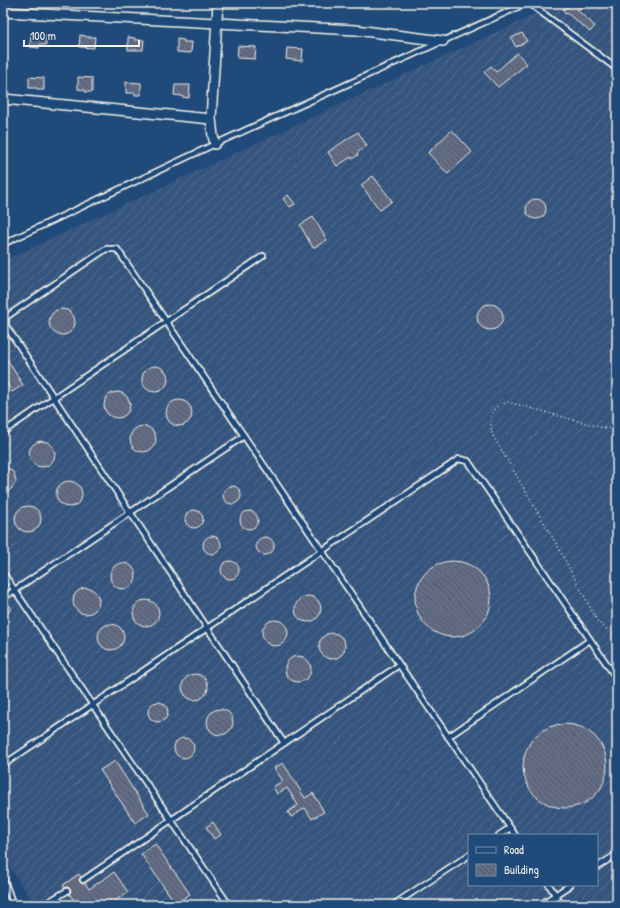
<svg xmlns="http://www.w3.org/2000/svg" width="620" height="908" viewBox="0 0 620 908" font-family="'Patrick Hand',sans-serif">
	<style>
		.industrial { fill: url(#industrial-furrows); fill-rule: evenodd }
		.building { fill: url(#building-back-hatch); stroke: #f4f1e8 }
		.lines { fill: none; stroke-linecap: round; stroke-linejoin: round }
		.lane-casing { stroke: #f4f1e8; stroke-width: 8 }
		.street-casing { stroke: #f4f1e8; stroke-width: 12 }
		.path { stroke: #f4f1e8; stroke-width: 1.5; stroke-dasharray: 1 3; stroke-linecap: butt }
		.lane { stroke: #1f4a7a; stroke-width: 4.5 }
		.street { stroke: #1f4a7a; stroke-width: 9 }
	</style>
	<defs>
		<pattern id="industrial-furrows" width="10" height="10" patternUnits="userSpaceOnUse"><rect width="10" height="10" fill="#34547e"/><path d="M-1 1l2-2M0 10L10 0M9 11l2-2" fill="none" stroke="#526d90"/></pattern>
		<pattern id="building-back-hatch" width="6" height="6" patternUnits="userSpaceOnUse"><rect width="6" height="6" fill="#646d86"/><path d="M-1 5l2 2M0 0l6 6M5-1l2 2" fill="none" stroke="#555963"/></pattern>
	</defs>
	<rect width="100%" height="100%" fill="#1f4a7a"/>
	<filter id="ink" filterUnits="userSpaceOnUse"><feTurbulence type="fractalNoise" baseFrequency=".025" numOctaves="2"/><feDisplacementMap in="SourceGraphic" scale="8" xChannelSelector="R" yChannelSelector="G"/><feConvolveMatrix kernelMatrix="1 2 1 2 8 2 1 2 1" color-interpolation-filters="sRGB"/></filter>
	<g filter="url(#ink)">
		<path class="industrial" d="M559,3H617V905H35L3,857V261ZM469,835H597V885H469Z"/>
		<g class="building">
			<path d="M577,3H591L577,10L595,26L590,32L567,13L565,14L563,9Z"/>
			<path d="M522,33L527,41L516,47L511,38Z"/>
			<path d="M31,34L46,35V45H39V48L30,47Z"/>
			<path d="M80,35L86,36V37H95L94,48L79,47Z"/>
			<path d="M128,37L135,38V40H144L143,50H128Z"/>
			<path d="M177,39L184,40V42H192L191,53L177,52Z"/>
			<path d="M238,46L256,47L255,59L237,58Z"/>
			<path d="M287,48L303,49L302,61L286,59Z"/>
			<path d="M517,53L527,64L498,87L484,72L491,66L496,72Z"/>
			<path d="M29,77L44,78V90H37V88H29Z"/>
			<path d="M78,77L92,78V92H85V90L78,89Z"/>
			<path d="M126,82L141,83V95H135V93H126Z"/>
			<path d="M175,85H190L189,98L182,97V96L174,95Z"/>
			<path d="M452,130L472,152L448,174L428,153Z"/>
			<path d="M358,132L367,146L357,153L358,155L352,159L351,157L337,166L328,152Z"/>
			<path d="M373,176L392,201L380,210L361,185Z"/>
			<path d="M288,195L295,204L290,207L283,199Z"/>
			<circle cx="536" cy="209" r="10"/>
			<path d="M313,217L327,240L313,248L300,225Z"/>
			<circle cx="490" cy="317" r="13"/>
			<circle cx="62" cy="322" r="13"/>
			<path d="M3,353L23,385L12,392L3,378Z"/>
			<circle cx="155" cy="379" r="13"/>
			<circle cx="117" cy="405" r="13"/>
			<circle cx="179" cy="413" r="13"/>
			<circle cx="143" cy="439" r="13"/>
			<circle cx="42" cy="454" r="13"/>
			<path d="M3,466L8,468L11,470L14,473L16,481L12,488L9,491L3,492Z"/>
			<circle cx="69" cy="494" r="13"/>
			<circle cx="232" cy="495" r="9"/>
			<circle cx="28" cy="519" r="13"/>
			<circle cx="194" cy="519" r="9"/>
			<circle cx="249" cy="520" r="9"/>
			<circle cx="212" cy="545" r="9"/>
			<circle cx="265" cy="546" r="9"/>
			<circle cx="453" cy="599" r="38"/>
			<circle cx="230" cy="570" r="9"/>
			<circle cx="123" cy="576" r="13"/>
			<circle cx="86" cy="601" r="13"/>
			<circle cx="308" cy="609" r="13"/>
			<circle cx="146" cy="613" r="13"/>
			<path d="M7,602L12,609L3,616V605Z"/>
			<circle cx="275" cy="633" r="13"/>
			<circle cx="111" cy="637" r="13"/>
			<circle cx="332" cy="646" r="13"/>
			<circle cx="298" cy="669" r="13"/>
			<circle cx="195" cy="687" r="13"/>
			<circle cx="158" cy="712" r="10"/>
			<circle cx="220" cy="722" r="13"/>
			<circle cx="565" cy="766" r="42"/>
			<circle cx="184" cy="748" r="10"/>
			<path d="M115,761L149,814L135,823L100,770Z"/>
			<path d="M283,763L305,798L313,793L324,812L312,819L305,808L291,817L288,812L298,805L287,788L277,794L273,787L283,781L274,768Z"/>
			<path d="M213,822L221,835L214,839L206,827Z"/>
			<path d="M155,844L190,894L176,904L141,854Z"/>
			<path d="M114,872L128,892L109,905H66L74,900L69,894L71,891L70,889L67,887L65,888L63,885L79,874L81,877L79,880L80,882L82,884L85,883L89,889Z"/>
		</g>
		<g class="lines">
			<g class="lane-casing">
				<g id="lane">
					<path d="M529,3L617,69"/>
					<path d="M3,244L215,144L527,3"/>
					<path d="M3,432L263,256"/>
					<path d="M3,573L229,905"/>
					<path d="M3,598L244,436"/>
					<path d="M448,737L590,640"/>
					<path d="M284,743L6,326V317L106,249H117L515,835"/>
					<path d="M3,765L459,459L468,461L617,679"/>
					<path d="M499,835L510,828"/>
					<path d="M597,867L617,854"/>
					<path d="M3,877L13,905"/>
					<path d="M83,880L399,665"/>
					<path d="M549,885L562,905"/>
					<path d="M43,905L67,891"/>
					<path d="M393,905L469,855"/>
					<path d="M540,905L570,885"/>
				</g>
			</g>
			<g class="street-casing">
				<g id="street">
					<path d="M3,12L356,30L443,41"/>
					<path d="M3,99L211,119"/>
					<path d="M215,144L213,136L211,119L218,3"/>
				</g>
			</g>
			<path class="path" d="M617,429L604,428L508,402C505,403 501,404 498,406C488,412 491,425 492,434L557,545L598,622L613,634L617,635"/>
			<use href="#lane" class="lane"/>
			<use href="#street" class="street"/>
		</g>
	</g>
	<rect width="620" height="908" fill="none" stroke="#1f4a7a" stroke-width="16"/>
	<rect x="8" y="8" width="604" height="892" fill="none" stroke="#f4f1e8" stroke-width="1.5" filter="url(#ink)"/>
	<rect x="468" y="834" width="130" height="52" fill="#1f4a7a" stroke="#748da6"/>
	<rect x="476" y="847" width="20" height="6" fill="#1f4a7a" stroke="#748da6"/>
	<text x="504" y="854" font-size="12" fill="#f4f1e8">Road</text>
	<rect x="476" y="864" width="20" height="12" fill="url(#building-back-hatch)" stroke="#748da6"/>
	<text x="504" y="874" font-size="12" fill="#f4f1e8">Building</text>
	<path d="M24 40v6h115v-6" fill="none" stroke="#f4f1e8" stroke-width="2"/>
	<text x="30" y="40" font-size="12" fill="#f4f1e8" stroke="#1f4a7a" stroke-width="3" paint-order="stroke">100 m</text>
</svg>
